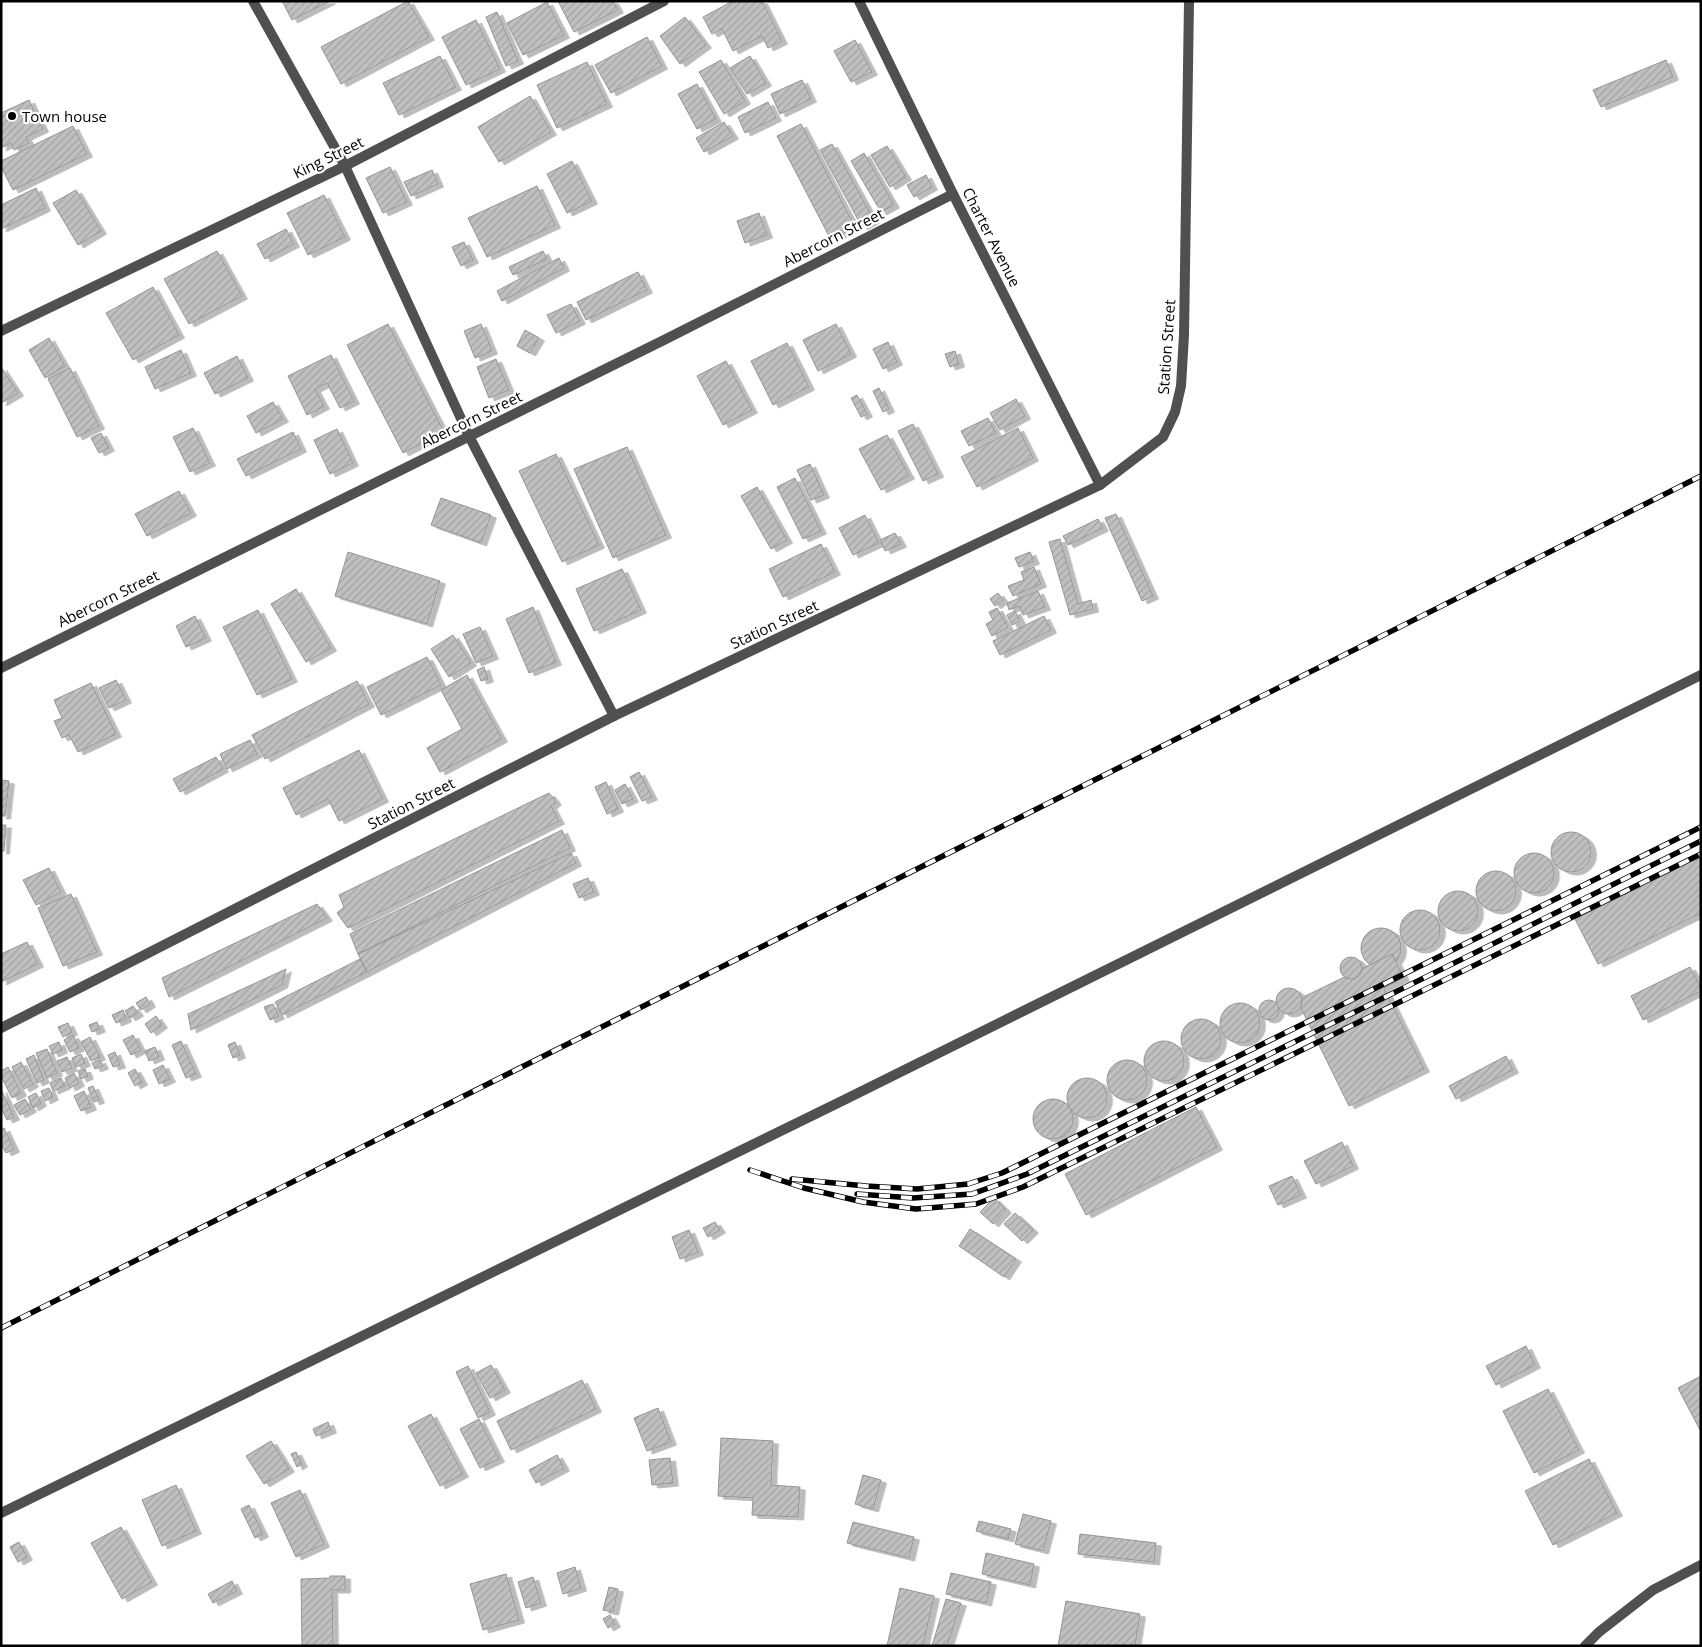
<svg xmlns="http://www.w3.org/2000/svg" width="1702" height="1647" viewBox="0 0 1702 1647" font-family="'Open Sans',sans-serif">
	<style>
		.building { fill: url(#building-hatch); stroke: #949494; filter: url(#shadow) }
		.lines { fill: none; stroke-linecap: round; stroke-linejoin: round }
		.street { stroke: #505050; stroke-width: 10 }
		.rail-casing { stroke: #000; stroke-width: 5.5 }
		.rail { stroke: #fff; stroke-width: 4; stroke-dasharray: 11; stroke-linecap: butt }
		.poi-dot { fill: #000; stroke: #fff; stroke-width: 2 }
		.labels { text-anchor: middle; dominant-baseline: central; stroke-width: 4.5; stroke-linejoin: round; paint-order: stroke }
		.poi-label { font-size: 15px; fill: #000; stroke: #fff; text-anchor: start }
		.street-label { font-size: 15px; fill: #000; stroke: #fff }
	</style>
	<defs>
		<pattern id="building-hatch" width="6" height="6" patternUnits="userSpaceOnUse" patternTransform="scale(1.25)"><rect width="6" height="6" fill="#c0c0c0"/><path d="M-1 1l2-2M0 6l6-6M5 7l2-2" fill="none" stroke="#a3a3a3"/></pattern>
		<filter id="shadow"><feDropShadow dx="5.5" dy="3" stdDeviation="0" flood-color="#0004"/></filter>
	</defs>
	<rect width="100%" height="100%" fill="#fff"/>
	<g class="building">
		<path d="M282,1H330L292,20Z"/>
		<path d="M408,1L429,37L341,84L321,47Z"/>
		<path d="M558,1H613L618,10L574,32Z"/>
		<path d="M733,1H762L782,41L768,48L762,36L733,51L722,29L712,34L703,17Z"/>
		<path d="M547,2L564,35L523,55L507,23Z"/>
		<path d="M497,12L518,61L506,66L486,17Z"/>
		<path d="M685,17L706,45L680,64L660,36Z"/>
		<path d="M476,20L500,69L466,85L442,37Z"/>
		<path d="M647,37L662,66L611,93L595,65Z"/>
		<path d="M855,40L872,72L851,82L834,51Z"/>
		<path d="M440,56L456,87L399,115L383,83Z"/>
		<path d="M750,56L766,83L747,94L730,68Z"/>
		<path d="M721,60L745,101L724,114L699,72Z"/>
		<path d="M1666,60L1673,77L1601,107L1593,90Z"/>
		<path d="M587,62L607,104L557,128L537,85Z"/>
		<path d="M802,80L811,99L780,114L771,94Z"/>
		<path d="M697,84L716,119L697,129L678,94Z"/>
		<path d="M530,96L551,132L499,162L478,127Z"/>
		<path d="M29,100L43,129L26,137L29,143L14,150L11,143L1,148V113Z"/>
		<path d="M768,102L776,118L745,133L738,117Z"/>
		<path d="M724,122L733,136L704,152L696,138Z"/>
		<path d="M801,124L855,227L831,240L777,136Z"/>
		<path d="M73,126L87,154L13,190L1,167V161Z"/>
		<path d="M832,144L874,220L862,227L820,150Z"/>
		<path d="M887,146L906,177L890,187L871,155Z"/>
		<path d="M864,153L894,205L881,212L851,161Z"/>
		<path d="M572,161L592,201L567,213L547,174Z"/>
		<path d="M390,167L407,202L383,213L366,178Z"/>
		<path d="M432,170L438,184L411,196L404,182Z"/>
		<path d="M926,175L932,187L914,197L907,185Z"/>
		<path d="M537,186L555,225L487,257L468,218Z"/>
		<path d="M36,188L45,208L1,229V205Z"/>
		<path d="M76,190L101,231L78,245L53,203Z"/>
		<path d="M324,195L345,237L308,255L287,213Z"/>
		<path d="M759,213L767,235L745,243L737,221Z"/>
		<path d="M286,229L294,244L265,259L257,244Z"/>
		<path d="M464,242L473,260L461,266L452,247Z"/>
		<path d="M217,251L242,296L189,324L164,279Z"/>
		<path d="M543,251L547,259L513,275L509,267Z"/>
		<path d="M559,258L564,268L502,301L497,291Z"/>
		<path d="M638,272L647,290L586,320L577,302Z"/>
		<path d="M153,287L179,335L133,360L106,313Z"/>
		<path d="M571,304L580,321L556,333L547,315Z"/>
		<path d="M388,324L444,432L403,453L347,345Z"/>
		<path d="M481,324L492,351L475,358L464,331Z"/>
		<path d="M836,324L851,354L818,371L803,340Z"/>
		<path d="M525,330L539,338L530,353L517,346Z"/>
		<path d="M49,338L65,366L45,378L29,350Z"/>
		<path d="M888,342L897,362L883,369L873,349Z"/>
		<path d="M787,343L809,387L773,405L751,361Z"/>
		<path d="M181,350L191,373L155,389L145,367Z"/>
		<path d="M955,351L959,364L950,367L945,354Z"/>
		<path d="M331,355L354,401L340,408L327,383L315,389L324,406L307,415L288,376Z"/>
		<path d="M237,356L248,378L215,394L204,373Z"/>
		<path d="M496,359L509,390L489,398L477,367Z"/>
		<path d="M726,361L752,410L723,425L697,376Z"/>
		<path d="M1,367L18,393L1,403Z"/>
		<path d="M70,368L99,426L77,437L48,379Z"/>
		<path d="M879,388L889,409L883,412L873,391Z"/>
		<path d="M857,395L867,414L861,417L851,398Z"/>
		<path d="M1016,399L1025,416L1000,430L990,413Z"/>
		<path d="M273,402L283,419L256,433L247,416Z"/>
		<path d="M988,418L996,433L969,446L961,431Z"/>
		<path d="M913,424L938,474L923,481L898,431Z"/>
		<path d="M193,428L210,463L190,472L173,437Z"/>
		<path d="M1018,428L1033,458L977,487L961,457Z"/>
		<path d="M337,429L353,463L330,474L314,440Z"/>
		<path d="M293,432L301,449L246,476L237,459Z"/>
		<path d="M101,433L109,448L99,453L91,438Z"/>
		<path d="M887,435L909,476L881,490L859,449Z"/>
		<path d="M627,447L666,535L613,558L574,469Z"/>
		<path d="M556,454L599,545L562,562L519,471Z"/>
		<path d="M810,464L824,495L811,500L797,470Z"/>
		<path d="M795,478L821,531L803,539L777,487Z"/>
		<path d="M757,487L787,540L771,549L741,496Z"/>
		<path d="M179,491L191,513L147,536L135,514Z"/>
		<path d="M441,498L491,515L481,543L431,525Z"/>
		<path d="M1116,514L1153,596L1142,601L1105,518Z"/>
		<path d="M865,515L879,543L853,555L839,528Z"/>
		<path d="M1098,519L1103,528L1068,545L1063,536Z"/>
		<path d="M895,533L901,544L885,551L880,540Z"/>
		<path d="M1060,539L1078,604L1091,600L1093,609L1070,615L1049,542Z"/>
		<path d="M821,544L835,572L783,597L769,569Z"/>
		<path d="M348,552L440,581L427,624L335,596Z"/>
		<path d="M1030,552L1034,561L1019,567L1015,558Z"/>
		<path d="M1034,567L1041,584L1013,596L1008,586L1024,580L1021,572Z"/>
		<path d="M622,569L641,610L594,631L576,589Z"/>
		<path d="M296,589L331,648L306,662L271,604Z"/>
		<path d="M1038,591L1045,607L1023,615L1019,606L1009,610L1007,603Z"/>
		<path d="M998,593L1003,600L995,606L990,599Z"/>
		<path d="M533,607L556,662L529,673L506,619Z"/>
		<path d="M997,608L1008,627L992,636L986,624L993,620L989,612Z"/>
		<path d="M258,610L292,679L257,695L223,627Z"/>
		<path d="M1015,611L1020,621L1012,625L1007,615Z"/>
		<path d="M195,616L206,638L186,647L176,626Z"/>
		<path d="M1044,616L1051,630L1000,655L993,641Z"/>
		<path d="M480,627L493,656L476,663L463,634Z"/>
		<path d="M453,635L471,663L449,677L431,649Z"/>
		<path d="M427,657L441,685L381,715L367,687Z"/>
		<path d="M484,667L488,679L481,681L477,670Z"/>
		<path d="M467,675L502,739L440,772L427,748L462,729L441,690Z"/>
		<path d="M116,680L126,700L109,708L99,688Z"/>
		<path d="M357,681L369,704L265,759L252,735Z"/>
		<path d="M91,683L116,734L78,752L69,735L62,738L54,721L62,718L54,700Z"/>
		<path d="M250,740L257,754L227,769L220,754Z"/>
		<path d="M359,750L383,799L339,821L328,799L296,815L283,788Z"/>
		<path d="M216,757L223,769L180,792L173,779Z"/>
		<path d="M639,772L652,797L642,801L630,777Z"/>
		<path d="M1,780L9,781L5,816H1Z"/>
		<path d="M606,782L618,809L607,814L595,787Z"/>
		<path d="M625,784L633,799L622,804L615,790Z"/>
		<path d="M549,793L556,802L551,806L559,821L348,928L337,913L344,907L339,895Z"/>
		<path d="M1,825H6L4,851H1Z"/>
		<path d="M562,830L570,848L358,954L350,934Z"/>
		<circle cx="1571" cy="852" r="20"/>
		<circle cx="1534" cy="873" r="20"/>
		<path d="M571,853L576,863L367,972L358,954Z"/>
		<path d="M1701,856V913L1598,964L1575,919Z"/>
		<path d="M49,868L61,892L36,905L23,880Z"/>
		<circle cx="1496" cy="891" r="20"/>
		<path d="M588,878L594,892L579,898L573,884Z"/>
		<circle cx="1458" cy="911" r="20"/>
		<path d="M71,894L97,952L63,966L38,908Z"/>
		<path d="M317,904L327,918L169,997L162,978Z"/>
		<circle cx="1420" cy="930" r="20"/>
		<circle cx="1381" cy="948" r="20"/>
		<path d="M27,942L38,964L1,982V954Z"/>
		<path d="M1392,954L1404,978L1384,988L1424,1069L1349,1106L1297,1000Z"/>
		<circle cx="1351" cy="968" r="11"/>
		<path d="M360,959L367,972L282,1015L275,1002Z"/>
		<path d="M1690,967L1701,988V991L1643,1020L1631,996Z"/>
		<path d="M286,969L282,985L191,1030L188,1014Z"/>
		<circle cx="1289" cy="1001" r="13"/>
		<path d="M146,997L150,1004L141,1010L136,1003Z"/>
		<circle cx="1269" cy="1010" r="10"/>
		<circle cx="1240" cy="1023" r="20"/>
		<path d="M273,1004L279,1016L270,1020L264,1007Z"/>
		<path d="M133,1006L138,1013L130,1018L125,1011Z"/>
		<path d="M123,1010L126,1019L116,1023L112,1015Z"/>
		<path d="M156,1016L162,1025L151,1033L145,1024Z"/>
		<circle cx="1201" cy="1039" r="20"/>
		<path d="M97,1022L100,1029L92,1032L89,1025Z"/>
		<path d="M68,1023L72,1032L63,1037L58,1027Z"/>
		<path d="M73,1035L79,1048L70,1052L64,1040Z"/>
		<path d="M133,1035L141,1050L131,1055L123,1040Z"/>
		<path d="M90,1037L100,1057L91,1061L81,1042Z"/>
		<path d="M181,1041L196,1074L186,1078L172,1045Z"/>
		<circle cx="1164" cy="1061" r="20"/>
		<path d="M59,1042L62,1050L53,1054L49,1046Z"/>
		<path d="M235,1042L240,1055L233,1058L228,1045Z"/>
		<path d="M155,1047L159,1057L149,1061L145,1051Z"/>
		<path d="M47,1049L57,1073L47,1078L36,1053Z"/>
		<path d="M115,1052L120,1065L113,1067L108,1055Z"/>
		<path d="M81,1054L85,1063L76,1067L72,1058Z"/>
		<path d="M34,1055L44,1080L37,1083L26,1059Z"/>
		<path d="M1506,1056L1513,1070L1456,1099L1449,1086Z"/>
		<path d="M67,1057L72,1068L62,1072L57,1061Z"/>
		<path d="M100,1060L103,1066L95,1069L92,1063Z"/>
		<circle cx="1127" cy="1080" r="20"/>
		<path d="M21,1062L33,1084L24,1089L12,1067Z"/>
		<path d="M163,1065L170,1079L159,1084L153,1070Z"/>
		<path d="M8,1067L21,1093L12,1098L1,1076V1071Z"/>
		<path d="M85,1069L88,1076L81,1079L78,1071Z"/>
		<path d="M135,1069L142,1082L135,1086L128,1073Z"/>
		<path d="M74,1073L79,1083L70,1088L65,1078Z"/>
		<path d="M61,1078L65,1086L53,1091L50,1083Z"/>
		<circle cx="1087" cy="1098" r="20"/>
		<path d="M93,1086L99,1100L94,1102L88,1088Z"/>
		<path d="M49,1088L53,1097L45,1101L41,1091Z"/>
		<path d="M1,1089L14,1117L7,1120L1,1108Z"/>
		<path d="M84,1091L91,1107L81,1111L74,1096Z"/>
		<path d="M36,1093L41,1103L33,1108L28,1097Z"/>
		<path d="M25,1099L31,1109L20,1115L14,1105Z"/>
		<circle cx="1053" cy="1119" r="20"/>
		<path d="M1196,1107L1217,1147L1086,1215L1065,1174Z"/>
		<path d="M4,1128L14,1149L6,1153L1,1144V1130Z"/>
		<path d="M1342,1142L1353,1166L1316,1184L1304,1161Z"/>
		<path d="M1292,1176L1301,1195L1278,1205L1269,1186Z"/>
		<path d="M994,1198L1006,1210L993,1224L980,1212Z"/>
		<path d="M1015,1213L1033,1230L1022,1241L1004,1224Z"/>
		<path d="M715,1222L720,1230L708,1237L703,1228Z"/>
		<path d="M970,1229L1016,1259L1004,1277L959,1246Z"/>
		<path d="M689,1230L698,1252L680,1259L672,1237Z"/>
		<path d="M1526,1346L1535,1365L1496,1385L1486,1366Z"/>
		<path d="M491,1365L505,1390L490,1398L476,1373Z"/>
		<path d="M468,1366L490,1412L478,1418L456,1372Z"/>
		<path d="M1701,1376V1432L1678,1388Z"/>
		<path d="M582,1380L596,1409L511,1450L497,1421Z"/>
		<path d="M1548,1389L1579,1450L1534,1473L1503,1411Z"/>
		<path d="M658,1408L671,1442L647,1451L634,1418Z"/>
		<path d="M431,1414L463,1474L440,1486L408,1426Z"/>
		<path d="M479,1419L499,1459L480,1468L460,1429Z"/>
		<path d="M328,1422L331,1430L316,1436L313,1429Z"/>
		<path d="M721,1438L773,1441L771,1485L800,1487L798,1517L752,1515L753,1498L718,1496Z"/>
		<path d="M271,1441L289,1469L264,1484L246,1456Z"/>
		<path d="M296,1452L302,1464L297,1467L291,1454Z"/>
		<path d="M557,1455L564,1468L536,1483L529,1470Z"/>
		<path d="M670,1458L673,1483L652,1485L649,1460Z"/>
		<path d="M1589,1459L1617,1513L1553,1545L1525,1491Z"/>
		<path d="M863,1475L881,1480L873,1509L855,1504Z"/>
		<path d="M176,1485L196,1531L162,1546L142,1500Z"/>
		<path d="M300,1490L324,1544L296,1557L271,1503Z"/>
		<path d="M249,1505L263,1534L255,1538L241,1509Z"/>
		<path d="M1023,1514L1051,1521L1043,1551L1015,1544Z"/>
		<path d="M979,1521L1011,1529L1008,1539L976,1531Z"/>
		<path d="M853,1522L914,1537L909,1558L847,1543Z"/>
		<path d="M121,1527L152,1582L122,1599L91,1543Z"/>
		<path d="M1080,1534L1156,1543L1154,1562L1078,1554Z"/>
		<path d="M19,1542L27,1557L18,1562L10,1547Z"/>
		<path d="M986,1553L1034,1564L1030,1585L982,1574Z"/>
		<path d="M575,1567L581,1588L563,1594L557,1573Z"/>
		<path d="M951,1573L991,1582L986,1603L946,1594Z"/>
		<path d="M506,1574L519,1620L483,1630L470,1584Z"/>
		<path d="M330,1576H345V1590H332L333,1646H302L301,1579L330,1578Z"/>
		<path d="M533,1577L541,1603L526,1608L518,1582Z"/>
		<path d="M232,1581L237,1591L213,1603L208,1594Z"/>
		<path d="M609,1587L618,1589L613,1612L603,1610Z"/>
		<path d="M900,1588L934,1596L923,1646H887Z"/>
		<path d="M946,1599L961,1603L947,1646H932Z"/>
		<path d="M1066,1601L1140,1614L1135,1646H1058Z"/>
		<path d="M610,1615L615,1624L608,1628L603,1619Z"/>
	</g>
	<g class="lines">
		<g class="street">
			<path d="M253,1L345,166L469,436L614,716"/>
			<path d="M859,1L953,194L1100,485"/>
			<path d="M1,331L345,166L664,1"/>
			<path d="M1,668L664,340L953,194"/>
			<path d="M1,1028L614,716L1100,485L1163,437L1175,412L1181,386L1184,335L1189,1"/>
			<path d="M1,1513L846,1099L1701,675"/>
			<path d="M1585,1646L1599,1632L1653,1590L1701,1565"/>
		</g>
		<g class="rail-casing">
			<g id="rail">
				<path d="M750,1170L804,1188L863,1202L916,1209L976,1204L1023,1187L1701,854"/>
				<path d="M792,1179L866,1186L917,1189L968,1184L1002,1173L1701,827"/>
				<path d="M857,1194L913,1198L972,1194L1027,1174L1701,841"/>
				<path d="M1,1328L1701,476"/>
			</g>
		</g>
		<use href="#rail" class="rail"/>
	</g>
	<circle class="poi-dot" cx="12" cy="116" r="5"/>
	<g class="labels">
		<g class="poi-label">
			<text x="22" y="116">Town house</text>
		</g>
		<g class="street-label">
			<text transform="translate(328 157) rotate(-26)">King Street</text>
			<text transform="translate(833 237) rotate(-27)">Abercorn Street</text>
			<text transform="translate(992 237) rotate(63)">Charter Avenue</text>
			<text transform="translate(1166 347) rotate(-86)">Station Street</text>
			<text transform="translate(471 419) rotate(-26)">Abercorn Street</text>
			<text transform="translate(108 598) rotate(-26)">Abercorn Street</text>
			<text transform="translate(774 624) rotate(-25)">Station Street</text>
			<text transform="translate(411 803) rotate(-27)">Station Street</text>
		</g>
	</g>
	<rect width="1702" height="1647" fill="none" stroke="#000000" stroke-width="5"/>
</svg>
